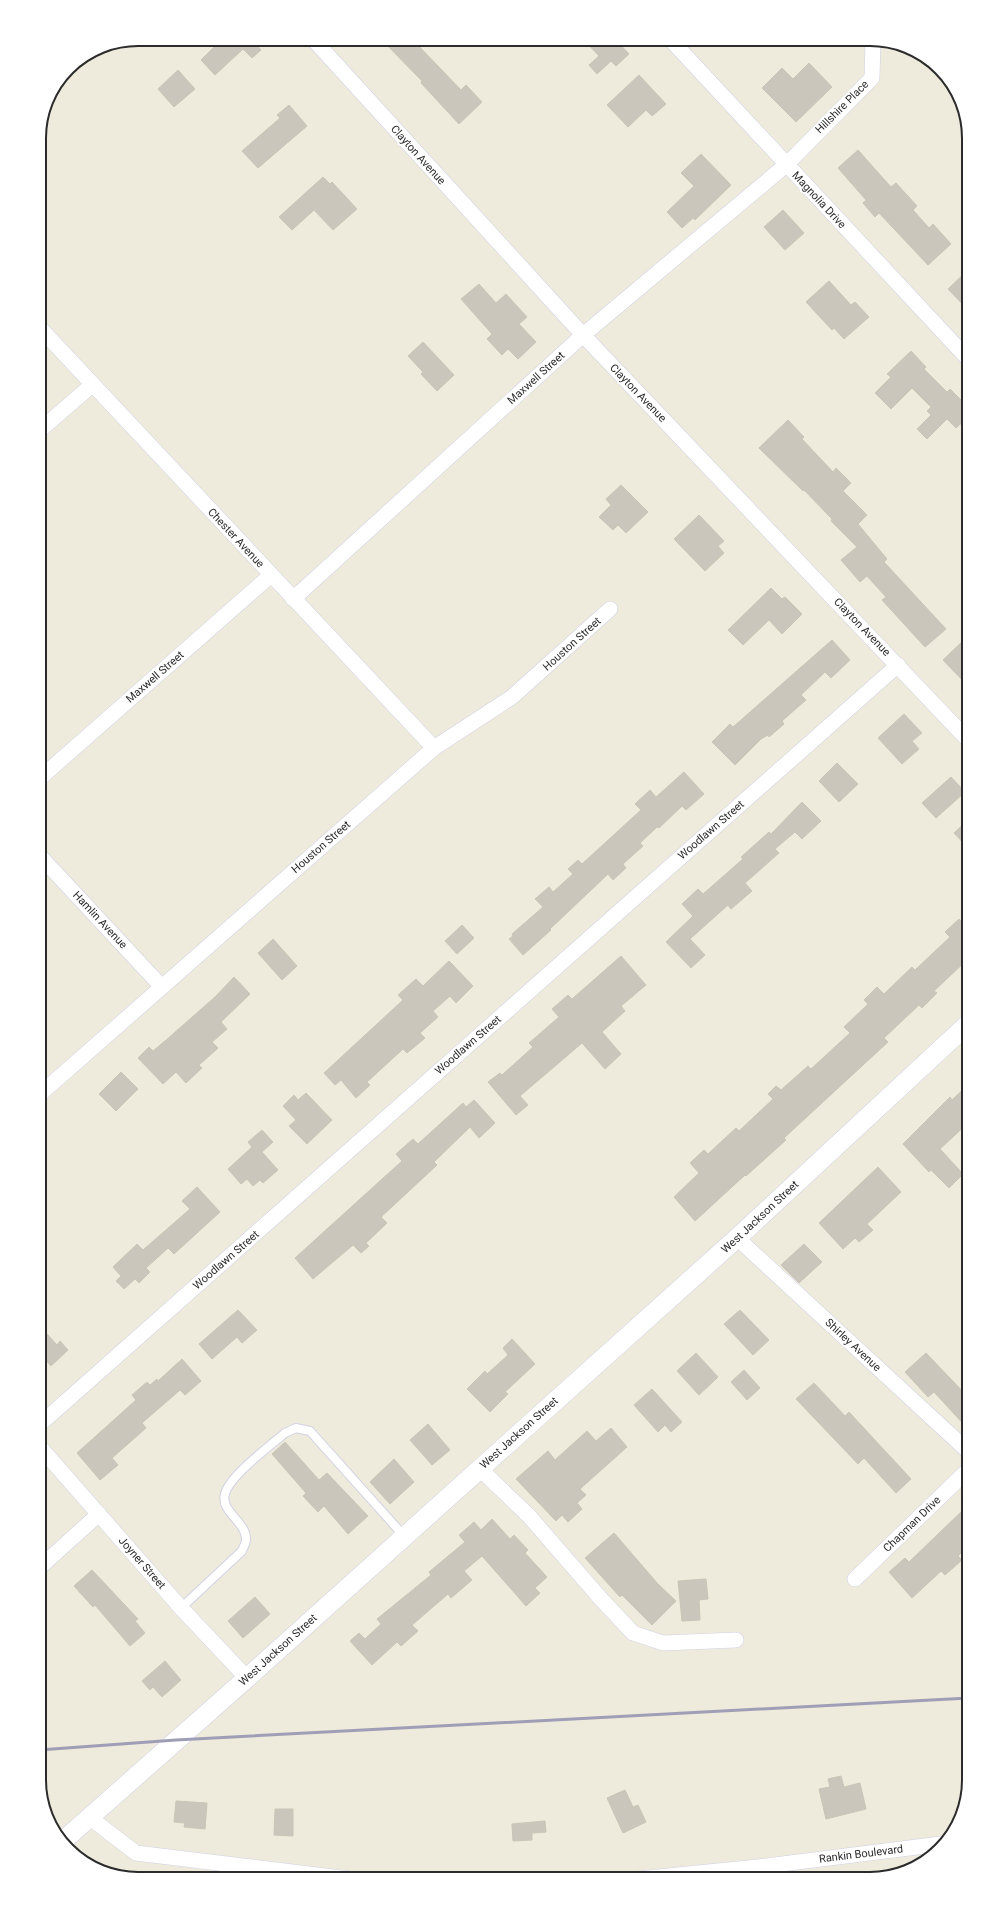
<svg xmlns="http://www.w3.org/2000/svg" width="1008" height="1918" viewBox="0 0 1008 1918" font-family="Roboto,sans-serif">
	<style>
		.building { fill: #cac6bc; stroke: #cac6b5 }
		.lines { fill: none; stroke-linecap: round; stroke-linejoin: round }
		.service-casing { stroke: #d1d2e5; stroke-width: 10 }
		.minor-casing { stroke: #d1d2e5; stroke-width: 16 }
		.tertiary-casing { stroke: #d1d2e5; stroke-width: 20 }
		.service { stroke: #fff; stroke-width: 8 }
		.minor { stroke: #fff; stroke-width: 15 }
		.tertiary { stroke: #fff; stroke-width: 19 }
		.rail { stroke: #9f9eb7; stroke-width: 3 }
		.labels { text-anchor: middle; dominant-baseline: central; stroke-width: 4; stroke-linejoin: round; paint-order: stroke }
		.street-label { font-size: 11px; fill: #2b2b2b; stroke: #fff }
		.rim { fill: none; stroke: #2b2b2b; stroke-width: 2 }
	</style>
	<rect width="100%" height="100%" fill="#eeeadc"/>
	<g class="building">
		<path d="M222,39H253L252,40L261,50L252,58L243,49L215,75L201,60Z"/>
		<path d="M381,39H412L461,90L466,85L482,102L459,124L421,83L422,81Z"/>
		<path d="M583,39H615L629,54L616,66L611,61L597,74L589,65L599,56Z"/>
		<path d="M809,63L832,87L796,122L762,88L782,68L793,79Z"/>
		<path d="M178,70L195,89L174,107L158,89Z"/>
		<path d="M639,75L666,104L652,116L646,110L628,127L607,105Z"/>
		<path d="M289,105L307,126L258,168L242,151L280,118L277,115Z"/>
		<path d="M858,150L891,187L896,183L917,206L913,210L929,228L933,224L951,244L928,265L879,213L875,217L863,203L866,200L838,168Z"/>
		<path d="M701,154L731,185L695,220L693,218L682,228L667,212L694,186L681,173Z"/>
		<path d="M323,177L330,184L332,182L357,209L333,230L314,210L292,230L279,217Z"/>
		<path d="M783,210L804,233L785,250L764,227Z"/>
		<path d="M969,269V311L948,289Z"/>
		<path d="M829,281L851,305L855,302L869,317L844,339L834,328L832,330L806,302Z"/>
		<path d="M479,284L496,303L506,294L527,317L519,324L536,342L518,359L508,349L502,355L487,339L492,334L461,299Z"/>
		<path d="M423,342L454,375L437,391L421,374L423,372L408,356Z"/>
		<path d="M911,351L926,367L924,369L947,392L950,389L969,408V416L956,428L947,419L927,439L917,429L931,415L927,411L931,407L912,388L891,409L875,393L891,377L887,374Z"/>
		<path d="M788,420L804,437L802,439L833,472L836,468L851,483L843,491L867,515L858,524L887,559L884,562L946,629L925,647L882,600L886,597L867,576L860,582L841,560L857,547L831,521L832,519L804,490L803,491L759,448Z"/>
		<path d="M621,485L648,512L626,533L618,525L613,530L599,517L611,505L606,499Z"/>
		<path d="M699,515L724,541L718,546L724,553L705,571L674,539Z"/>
		<path d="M771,588L782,599L785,597L802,614L782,634L769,620L743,645L728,630Z"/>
		<path d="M969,635V687L943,660Z"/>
		<path d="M832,640L850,660L831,678L825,672L801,695L806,700L782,721L784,724L769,737L768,735L761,739L735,765L712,742L730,724L733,727Z"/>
		<path d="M904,714L922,733L912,741L919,749L902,764L878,738Z"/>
		<path d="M837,763L858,784L839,802L819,781Z"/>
		<path d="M684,772L704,794L686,810L682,806L659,828L657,827L640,843L643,846L623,864L626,868L613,880L608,874L550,929L551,930L523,955L509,939L513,936L512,934L543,907L535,899L549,887L553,892L573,874L568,869L578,860L582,864L641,810L635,804L650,790L656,797Z"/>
		<path d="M951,777L965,792L936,818L922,803Z"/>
		<path d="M802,802L821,821L802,839L795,832L775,849L779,853L745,883L752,891L731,909L728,905L690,939L705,955L691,968L666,942L693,916L682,904L698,889L703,894L743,859L741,857L769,832L771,834Z"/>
		<path d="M969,819V849L954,833Z"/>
		<path d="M959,919L969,929V958L934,991L937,993L922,1008L919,1005L884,1038L888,1042L784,1138L786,1140L746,1176L745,1175L695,1221L674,1197L699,1173L690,1163L704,1150L708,1154L736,1128L739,1131L773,1099L768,1094L776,1086L781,1090L808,1066L811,1069L850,1033L844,1027L868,1004L864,1000L877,987L884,994L912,967L915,970L950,937L945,932Z"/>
		<path d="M462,925L474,938L457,954L445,941Z"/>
		<path d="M273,939L297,966L282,980L258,953Z"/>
		<path d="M621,956L646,985L621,1006L625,1011L602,1032L621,1054L605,1069L582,1043L520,1096L528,1105L516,1115L488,1082L500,1073L502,1075L533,1047L529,1043L559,1017L552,1009L568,995L572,999Z"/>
		<path d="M449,961L473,986L456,1003L450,996L433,1011L438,1017L420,1033L425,1038L407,1053L403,1049L367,1082L370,1085L356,1098L341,1080L335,1085L324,1073L403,1000L398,995L416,979L423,986Z"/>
		<path d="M234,977L250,994L221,1022L227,1029L212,1042L218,1048L199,1065L202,1068L186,1083L176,1072L163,1084L138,1058L149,1047L153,1051L165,1041L215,997Z"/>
		<path d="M121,1072L138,1089L116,1111L99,1094Z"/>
		<path d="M969,1084V1122L940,1149L963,1174L949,1188L931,1170L929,1172L903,1144L950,1097L952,1100Z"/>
		<path d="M306,1093L332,1120L307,1144L289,1126L296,1120L283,1106L294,1095L298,1100Z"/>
		<path d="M474,1100L495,1123L479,1138L470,1127L434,1162L437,1165L381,1217L387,1223L366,1243L369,1246L361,1253L353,1245L313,1279L295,1258L402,1161L396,1154L413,1139L418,1144L463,1103L466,1107Z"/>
		<path d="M262,1130L273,1142L262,1152L278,1170L263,1183L260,1180L253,1186L247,1179L241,1184L228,1169L252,1147L248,1142Z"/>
		<path d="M878,1167L901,1192L867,1224L873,1230L859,1242L855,1238L843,1249L819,1223Z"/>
		<path d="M197,1187L220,1212L174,1254L168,1248L146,1268L150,1272L139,1283L135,1279L124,1289L116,1281L121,1276L113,1267L137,1244L143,1250L190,1209L182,1201Z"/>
		<path d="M804,1244L822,1262L799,1283L781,1265Z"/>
		<path d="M238,1310L257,1330L242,1343L237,1337L212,1359L199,1344Z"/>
		<path d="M740,1310L769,1340L753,1355L724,1324Z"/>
		<path d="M39,1325L57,1345L60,1341L68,1350L51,1366L39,1353Z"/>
		<path d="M512,1339L535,1364L505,1392L508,1394L490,1412L467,1389L485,1371L487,1374L508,1355L503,1348Z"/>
		<path d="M696,1353L718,1377L699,1395L677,1371Z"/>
		<path d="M926,1353L969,1398V1430L934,1392L928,1397L905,1372Z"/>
		<path d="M182,1359L201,1381L185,1395L180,1390L142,1423L146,1428L112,1458L118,1465L100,1480L77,1453L136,1400L132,1395L147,1382L150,1385L157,1379L158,1381Z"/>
		<path d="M744,1370L760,1388L747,1400L731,1382Z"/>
		<path d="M814,1383L845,1416L849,1412L911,1479L896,1493L864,1458L858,1464L796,1399Z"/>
		<path d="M652,1389L682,1422L671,1432L665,1425L658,1432L634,1405Z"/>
		<path d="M428,1424L450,1450L432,1465L410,1440Z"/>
		<path d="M611,1428L627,1447L580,1489L586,1495L577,1503L582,1509L568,1522L562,1515L556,1521L516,1479L548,1451L555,1460L587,1431L596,1441Z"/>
		<path d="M285,1442L319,1480L327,1473L368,1516L348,1534L324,1506L318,1512L303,1496L306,1493L272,1454Z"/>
		<path d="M394,1459L414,1482L390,1504L370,1482Z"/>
		<path d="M962,1511L969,1519V1545L958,1556L962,1560L945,1575L941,1571L912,1598L889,1572L905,1558L909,1562Z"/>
		<path d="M492,1519L510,1539L514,1535L528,1550L525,1553L547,1577L535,1588L540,1593L526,1606L482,1556L464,1571L472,1580L451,1598L448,1594L412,1625L418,1631L401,1646L397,1642L372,1665L350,1641L359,1633L365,1639L381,1624L377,1619L431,1575L429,1572L465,1542L459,1535L474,1522L481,1530Z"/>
		<path d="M614,1533L658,1584L676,1601L652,1625L622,1595L620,1597L585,1558Z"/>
		<path d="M92,1570L138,1619L135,1621L145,1633L130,1646L95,1605L93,1607L74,1586Z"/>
		<path d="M706,1579L708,1599L699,1600L700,1620L682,1621L678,1581Z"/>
		<path d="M255,1597L270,1614L243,1638L228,1621Z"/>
		<path d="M165,1661L181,1680L162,1697L153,1687L150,1690L142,1681Z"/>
		<path d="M841,1776L844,1787L860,1783L866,1809L826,1819L819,1789L830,1787L828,1779Z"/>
		<path d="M625,1790L633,1807L638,1805L646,1822L623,1833L607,1798Z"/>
		<path d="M176,1801L207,1803L205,1829L184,1827L185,1823L174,1822Z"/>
		<path d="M275,1809H293V1836L274,1835Z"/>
		<path d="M545,1821L546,1832L532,1833V1840L513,1841L512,1824Z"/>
	</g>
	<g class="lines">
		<g class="service-casing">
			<path id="service" d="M181,1608L242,1551C243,1548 246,1543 246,1540C247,1522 220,1512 225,1494C229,1476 270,1446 285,1433L296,1428L310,1431L404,1536"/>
		</g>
		<g class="minor-casing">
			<g id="minor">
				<path d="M313,39L583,335L969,741"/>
				<path d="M670,39L969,360"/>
				<path d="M39,327L434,748"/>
				<path d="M39,431L92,385"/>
				<path d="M293,599L583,335L786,165L872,78L873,39"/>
				<path d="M39,779L270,576"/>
				<path d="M39,855L161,986"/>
				<path d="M39,1095L434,748L512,697L610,609"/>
				<path d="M737,1238L969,1452"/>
				<path d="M39,1425L898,665"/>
				<path d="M39,1446L181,1608L247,1678"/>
				<path d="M479,1468L529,1516L601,1599L633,1633L663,1643L736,1640"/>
				<path d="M39,1568L99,1514"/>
				<path d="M855,1579L969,1469"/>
				<path d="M89,1817L136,1853L350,1879"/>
				<path d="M638,1879L758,1867L941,1844"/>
			</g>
		</g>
		<g class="tertiary-casing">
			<path id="tertiary" d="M64,1840L247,1678L737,1238L969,1023"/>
		</g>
		<use href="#service" class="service"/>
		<use href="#minor" class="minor"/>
		<use href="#tertiary" class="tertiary"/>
		<path class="rail" d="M39,1750L176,1740L969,1698"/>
	</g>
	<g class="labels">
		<g class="street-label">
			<text transform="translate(842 107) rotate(-45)">Hillshire Place</text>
			<text transform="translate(418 155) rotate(48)">Clayton Avenue</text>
			<text transform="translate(819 200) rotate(47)">Magnolia Drive</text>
			<text transform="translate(536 378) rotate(-42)">Maxwell Street</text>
			<text transform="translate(638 393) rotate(46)">Clayton Avenue</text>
			<text transform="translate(236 538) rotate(47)">Chester Avenue</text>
			<text transform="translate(862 627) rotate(46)">Clayton Avenue</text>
			<text transform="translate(572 644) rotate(-42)">Houston Street</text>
			<text transform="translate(155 677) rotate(-41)">Maxwell Street</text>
			<text transform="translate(711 830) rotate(-41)">Woodlawn Street</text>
			<text transform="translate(321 847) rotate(-41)">Houston Street</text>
			<text transform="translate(100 920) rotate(47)">Hamlin Avenue</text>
			<text transform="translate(468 1045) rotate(-41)">Woodlawn Street</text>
			<text transform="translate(760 1217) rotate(-43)">West Jackson Street</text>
			<text transform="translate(226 1260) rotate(-41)">Woodlawn Street</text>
			<text transform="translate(853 1345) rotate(43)">Shirley Avenue</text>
			<text transform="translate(519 1433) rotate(-42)">West Jackson Street</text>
			<text transform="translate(912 1524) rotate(-44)">Chapman Drive</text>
			<text transform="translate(142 1563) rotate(49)">Joyner Street</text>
			<text transform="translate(278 1650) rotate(-42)">West Jackson Street</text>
			<text transform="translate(861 1854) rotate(-7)">Rankin Boulevard</text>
		</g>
	</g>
	<path d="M0 0H1008V1918H0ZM138 46H870A92 92 0 0 1 962 138V1780A92 92 0 0 1 870 1872H138A92 92 0 0 1 46 1780V138A92 92 0 0 1 138 46Z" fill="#fff" fill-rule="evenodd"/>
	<path class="rim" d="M138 46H870A92 92 0 0 1 962 138V1780A92 92 0 0 1 870 1872H138A92 92 0 0 1 46 1780V138A92 92 0 0 1 138 46Z"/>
</svg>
